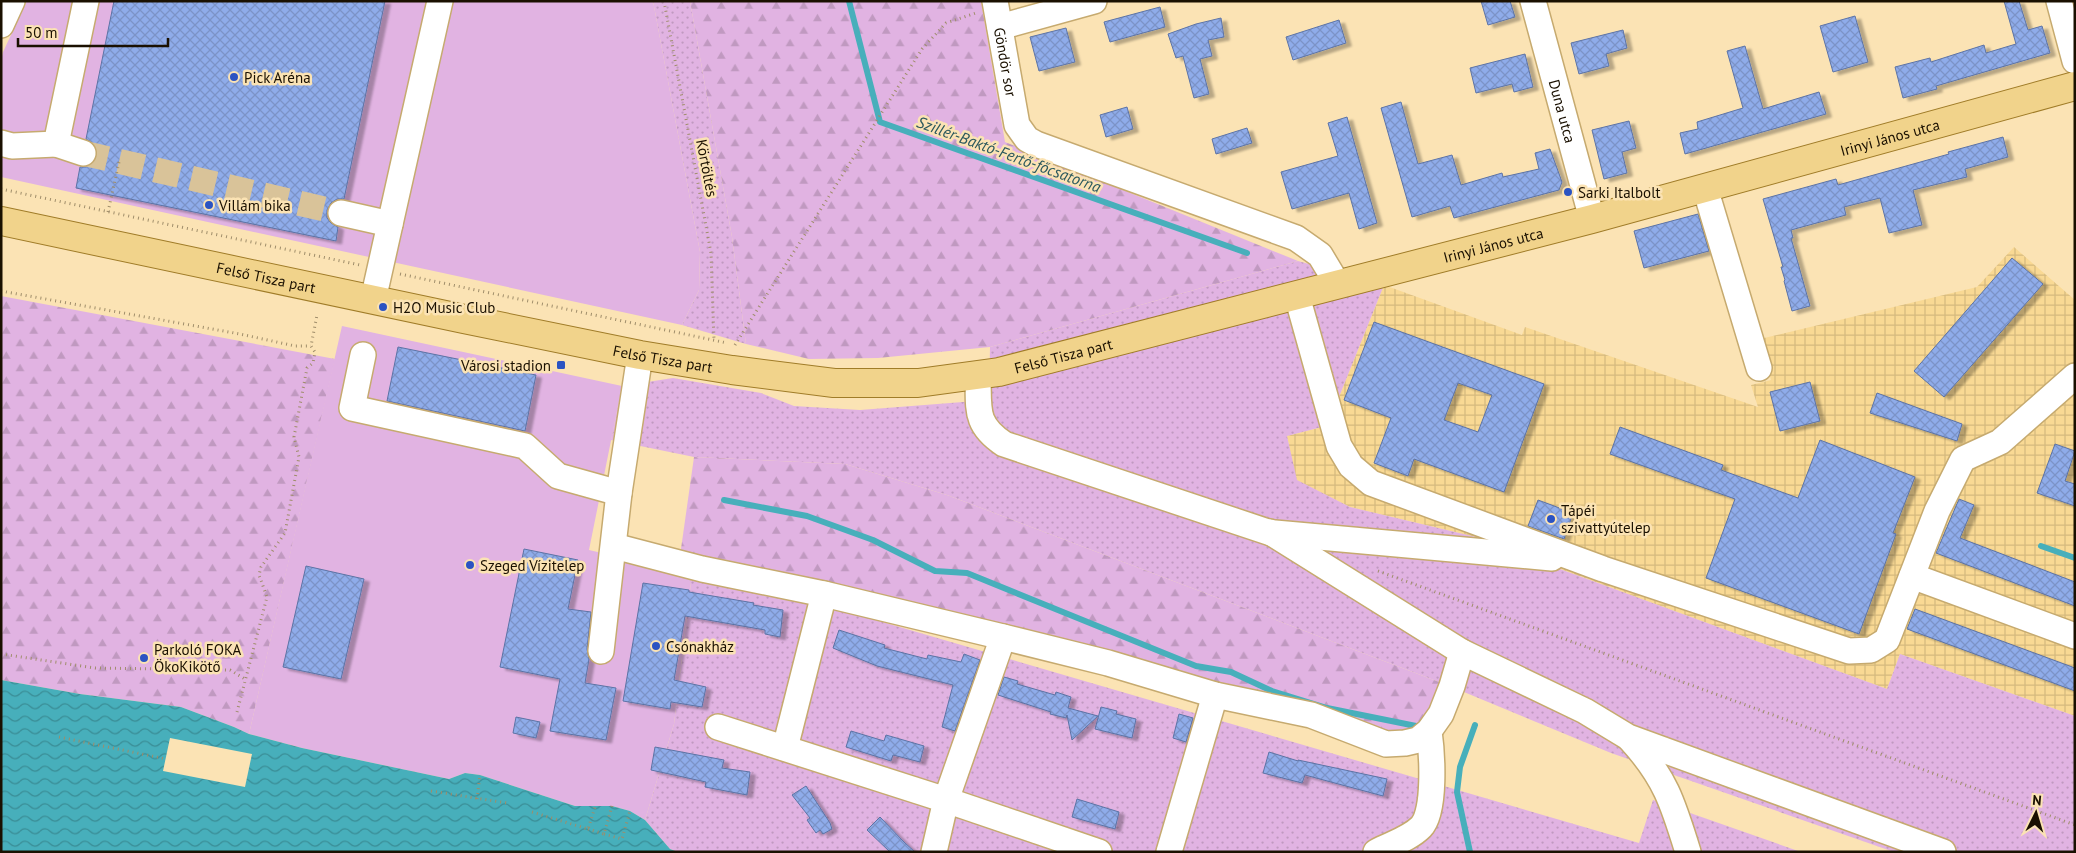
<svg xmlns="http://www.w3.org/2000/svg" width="2076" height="853" viewBox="0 0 2076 853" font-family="'PT Sans',sans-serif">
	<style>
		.industrial { fill: url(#industrial-grid) }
		.grass { fill: url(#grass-dots) }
		.forest { fill: url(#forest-firs) }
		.park { fill: #e1b3e2 }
		.water { fill: url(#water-waves) }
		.pier { fill: #fbe3b4 }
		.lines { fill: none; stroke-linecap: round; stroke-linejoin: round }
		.stream { stroke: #47afbb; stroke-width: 6 }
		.building { fill: url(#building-cross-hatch); stroke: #5c73a5; fill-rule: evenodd; filter: url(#shadow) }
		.minor-tunnel { stroke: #d9c399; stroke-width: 25; stroke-dasharray: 25 12; stroke-linecap: butt }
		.minor-casing { stroke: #c6aa6f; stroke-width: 28 }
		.major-casing { stroke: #a07c28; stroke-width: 30 }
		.path { stroke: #9f8d6a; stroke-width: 3; stroke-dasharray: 1 4; stroke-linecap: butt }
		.minor { stroke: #fff; stroke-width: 25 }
		.major { stroke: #f1d38b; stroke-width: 28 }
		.poi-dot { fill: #2b53c2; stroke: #fbe3b4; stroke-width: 2 }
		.labels { text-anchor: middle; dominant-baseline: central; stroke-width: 5; stroke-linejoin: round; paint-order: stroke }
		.street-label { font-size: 15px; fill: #1a1000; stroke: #fbe3b4 }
		.poi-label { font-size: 15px; fill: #1a1000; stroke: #fbe3b4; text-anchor: start }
		.water-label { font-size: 16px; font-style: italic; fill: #2b585d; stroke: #fbe3b4 }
	</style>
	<defs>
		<pattern id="industrial-grid" width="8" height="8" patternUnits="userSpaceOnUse" patternTransform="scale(1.25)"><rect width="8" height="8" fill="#f9d994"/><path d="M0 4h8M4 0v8" fill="none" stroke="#d5b97e"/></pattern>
		<pattern id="grass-dots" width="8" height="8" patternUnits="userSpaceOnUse" patternTransform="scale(1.25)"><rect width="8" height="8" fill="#e1b3e2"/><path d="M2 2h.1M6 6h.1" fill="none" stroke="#c099c0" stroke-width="1.8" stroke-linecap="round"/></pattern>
		<pattern id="forest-firs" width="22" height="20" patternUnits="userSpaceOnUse" patternTransform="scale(1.25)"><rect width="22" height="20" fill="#e1b3e2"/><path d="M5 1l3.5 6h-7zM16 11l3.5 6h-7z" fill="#c099c0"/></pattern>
		<pattern id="water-waves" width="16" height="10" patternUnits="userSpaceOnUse" patternTransform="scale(1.25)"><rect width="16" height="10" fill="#47afbb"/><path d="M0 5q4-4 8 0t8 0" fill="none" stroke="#3a8d96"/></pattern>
		<pattern id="building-cross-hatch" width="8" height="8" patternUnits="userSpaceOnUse" patternTransform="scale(1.25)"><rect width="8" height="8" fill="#8facea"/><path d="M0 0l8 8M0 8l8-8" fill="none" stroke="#7b93c7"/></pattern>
		<filter id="shadow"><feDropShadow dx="5.5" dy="3" stdDeviation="1" flood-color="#0004"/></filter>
	</defs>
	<rect width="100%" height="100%" fill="#fbe3b4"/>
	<path class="industrial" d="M2014,247L2075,300V716L1900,654L1887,689L1549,565L1497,542L1350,507L1296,480L1287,436L1345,421L1339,397L1384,285L1522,335L1525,327L1758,407L1751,385L1771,380L1760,339L1977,287Z"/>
	<g class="grass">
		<path d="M653,1H690L732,237L746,344L682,325L699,290L700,252Z"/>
		<path d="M1298,261L1384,285L1339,397L1345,421L1287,436L1297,480L1350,507L1497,542L1549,565L1887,689L1900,654L2075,716V852H1894L1611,753L1447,685L947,495L845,464L694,457L611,440L622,386L673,378L761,393L794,406L860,410L989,400L990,347Z"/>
		<path d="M692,574L831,607L1639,843L1653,800L1801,852H678L670,849L645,820L674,724Z"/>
	</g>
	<g class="forest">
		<path d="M690,1H981L1005,142L1298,261L990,347L878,358L809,359L746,344L732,237Z"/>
		<path d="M1,296L335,359L249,734L234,727L181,707L80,694L1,680Z"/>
		<path d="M694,457L845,464L947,495L1447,685L1425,726L1391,737L680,556Z"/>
	</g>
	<g class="park">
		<path d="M27,1H653L700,252L699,290L682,325L1,177V61L3,52Z"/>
		<path d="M342,326L622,386L589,550L692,574L674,724L645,820L630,811L612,806H575L480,775L465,773L449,779L302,748L249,734Z"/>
	</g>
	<path class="water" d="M1,680L80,694L181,707L234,727L249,734L302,748L449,779L465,773L480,775L575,806H612L630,811L645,820L670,849L678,852H1Z"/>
	<path class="pier" d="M170,738L252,754L245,787L163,771Z"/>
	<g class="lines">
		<g class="stream">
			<path d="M849,1L880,122L1247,253"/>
			<path d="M724,500L807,516L873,540L935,571L967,573L1196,666L1231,672L1272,691L1327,708L1416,726"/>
			<path d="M2041,546L2075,558"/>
			<path d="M1470,852L1457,792L1460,767L1475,725"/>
		</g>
	</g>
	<g class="building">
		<path d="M114,1H385L344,199H337L331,203L327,210V218L331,223L338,227L336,241L76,188L80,167H86L92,164L97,157V150L94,144L86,139Z"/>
		<path d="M1481,1H1510L1515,17L1488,25Z"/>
		<path d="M2004,1H2019L2028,30L2042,26L2050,53L1936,86L1937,89L1903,98L1895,67L1930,58L1931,62L1984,45L1986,53L2016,44Z"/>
		<path d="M1160,7L1165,27L1110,42L1104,22Z"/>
		<path d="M1855,16L1868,62L1833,72L1820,26Z"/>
		<path d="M1221,18L1224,37L1208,40L1212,56L1200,59L1209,94L1194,98L1183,56L1176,58L1168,34L1196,24Z"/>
		<path d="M1339,20L1346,43L1293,60L1286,37Z"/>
		<path d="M1066,28L1075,62L1039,71L1030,37Z"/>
		<path d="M1623,30L1627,48L1606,54L1609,66L1579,74L1571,43Z"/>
		<path d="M1745,46L1763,109L1819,92L1826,114L1685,154L1680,133L1698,129L1697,122L1743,108L1727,51Z"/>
		<path d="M1525,54L1533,87L1514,92L1512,84L1476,93L1470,68Z"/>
		<path d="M1401,102L1418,164L1452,155L1461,185L1502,173L1503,177L1539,169L1535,153L1550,149L1562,182L1559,190L1454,218L1450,206L1412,217L1381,108Z"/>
		<path d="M1127,107L1133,129L1106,137L1100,115Z"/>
		<path d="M1347,117L1377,223L1359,229L1349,193L1292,209L1281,172L1338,156L1328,123Z"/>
		<path d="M1629,121L1636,148L1622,152L1627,173L1604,179L1592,130Z"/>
		<path d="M1247,128L1252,143L1216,154L1212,139Z"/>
		<path d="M2003,137L2008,157L1965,169L1967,177L1913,190L1922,225L1889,233L1880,198L1844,207L1846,215L1791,230L1793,238H1791L1810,306L1792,311L1784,281L1785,280L1781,267H1783L1763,199L1836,179L1838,185L1949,154L1948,152Z"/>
		<path d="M1698,214L1709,251L1644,268L1634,231Z"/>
		<path d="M2012,258L2043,284L1944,397L1914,371Z"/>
		<path d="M1374,322L1544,384L1504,492L1414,459L1408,476L1374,463L1391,418L1344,400ZM1458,383L1492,395L1478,432L1444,420Z"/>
		<path d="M398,347L536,375L525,431L387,401Z"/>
		<path d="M1810,382L1820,421L1780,431L1770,392Z"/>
		<path d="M1877,393L1962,424L1957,441L1870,413Z"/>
		<path d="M1620,427L1723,465L1721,470L1798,498L1820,440L1915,477L1893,533L1896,534L1859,634L1706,578L1735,499L1610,454Z"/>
		<path d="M2055,444L2075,451L2065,481L2075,484V506L2037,493Z"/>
		<path d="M1959,499L1974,505L1960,538L2075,582V606L1936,553Z"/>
		<path d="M1538,500L1573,513L1564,539L1528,526Z"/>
		<path d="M524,549L578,560L568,609L591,612L587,649L589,659L585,683L616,688L606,740L550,731L560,679L500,667Z"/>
		<path d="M306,566L364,579L341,679L283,667Z"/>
		<path d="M643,583L689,590V592L754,603L753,605L783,610L780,637L765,634V630L685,616L674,680L706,687L702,707L671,702L670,709L623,701Z"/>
		<path d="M1915,609L2075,668V691L1907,629Z"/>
		<path d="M839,630L885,645L884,648L927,659L928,655L961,662L964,654L980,660L955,731L942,727L953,685L877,666L833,648Z"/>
		<path d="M1004,677L1018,681L1017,684L1055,695L1056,692L1071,697L1068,708L1098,716L1072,740L1067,715L1066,718L1050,714L1051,712L998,695Z"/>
		<path d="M1101,707L1117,711L1116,714L1136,719L1132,738L1095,729Z"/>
		<path d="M1179,714L1193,718L1186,742L1173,738Z"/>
		<path d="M516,717L540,722L536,738L513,733Z"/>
		<path d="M851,731L884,741L886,735L924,746L920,762L893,755L891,761L846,747Z"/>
		<path d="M655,747L724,760L722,768L750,772L747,795L705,787L706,782L651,770Z"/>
		<path d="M1269,752L1298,761V760L1387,779L1383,796L1305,775L1302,783L1263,773Z"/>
		<path d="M806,786L830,823L832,829L823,834L820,830L816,833L807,820L810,818L792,795Z"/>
		<path d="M1077,799L1119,812L1115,829L1072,817Z"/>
		<path d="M880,817L904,842L915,852H890L867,830Z"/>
	</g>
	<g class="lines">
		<path class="minor-tunnel" d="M83,153L341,213"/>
		<g class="minor-casing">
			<g id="minor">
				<path id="s1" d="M995,1L1017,125L1027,139L1036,144L1296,238L1320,255L1338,285"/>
				<path id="s2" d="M1533,1L1592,219"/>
				<path d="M2059,1L2075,61"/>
				<path d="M1,25L12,1"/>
				<path d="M1000,27L1094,1"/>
				<path d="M1,143L12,146L56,144L86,1"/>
				<path d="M56,144L83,153"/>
				<path d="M1705,188L1759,368"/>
				<path d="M341,213L390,224"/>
				<path d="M1297,296L1339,446L1351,466L1371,483L1603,569L1849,651L1871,650L1887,640L1937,511L1963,459L2000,442L2075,376"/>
				<path d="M373,300L440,1"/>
				<path d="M363,355L352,408L525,446L558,476L619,493"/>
				<path d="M978,376C979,409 974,424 1004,444L1286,538"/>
				<path d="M1270,532L1462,652L1585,711L1628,737L1943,852"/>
				<path d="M1275,533L1552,558"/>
				<path d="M614,546L702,569L824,594L1003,637L1108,663L1215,695L1311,715L1386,744L1405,743L1418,740L1429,731L1441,714L1452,686L1462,652"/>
				<path d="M1912,576L2075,636"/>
				<path d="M601,651L619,493L640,355"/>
				<path d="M718,727L946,800L1099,852"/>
				<path d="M1630,739C1665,777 1673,803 1688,852"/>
				<path d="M785,748L824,594"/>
				<path d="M934,852L946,800L1003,637"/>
				<path d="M1169,852L1215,695"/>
				<path d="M1376,852C1391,844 1409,839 1421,827C1436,812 1432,752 1429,731"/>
			</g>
		</g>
		<g class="major-casing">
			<g id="major">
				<path id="s3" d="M1,221L464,319L640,355L732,370L834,383H918L999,372L1592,219L2075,86"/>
			</g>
		</g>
		<g class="path">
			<path d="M664,1L711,253L714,340"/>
			<path d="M1,189L360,265"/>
			<path d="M108,212L119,162"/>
			<path d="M400,274L727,343"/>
			<path d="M1,291L240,334L295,346H311"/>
			<path d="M735,345L922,49L946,23L976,13"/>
			<path d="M1378,571L2075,825"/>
			<path d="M1,654L95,668L230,670L245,679"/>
			<path d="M237,712L267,597L259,575L261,567L285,533L299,457L294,437L307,368L313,363L315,352L311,346L317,315"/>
			<path d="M59,737L166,759"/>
			<path d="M431,791L507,803"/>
			<path d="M477,799L480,775"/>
			<path d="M532,812L588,829L595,807"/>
			<path d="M588,829L604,834L612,806"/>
			<path d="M604,834L622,839L630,811"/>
		</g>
		<use href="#minor" class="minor"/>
		<use href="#major" class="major"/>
	</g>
	<g class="poi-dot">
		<circle cx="234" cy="77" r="5"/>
		<circle cx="1568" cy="192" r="5"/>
		<circle cx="209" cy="205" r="5"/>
		<circle cx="383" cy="307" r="5"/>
		<rect x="556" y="360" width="10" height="10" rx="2.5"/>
		<circle cx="1551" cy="519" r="5"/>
		<circle cx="470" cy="565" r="5"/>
		<circle cx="656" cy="646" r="5"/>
		<circle cx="144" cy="658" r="5"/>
	</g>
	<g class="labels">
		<g class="street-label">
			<text stroke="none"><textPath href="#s1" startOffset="62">Göndör sor</textPath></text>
			<text stroke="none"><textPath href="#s2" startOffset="114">Duna utca</textPath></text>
			<text stroke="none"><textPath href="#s3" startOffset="1936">Irinyi János utca</textPath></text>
			<text transform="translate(707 168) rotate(79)">Körtöltés</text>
			<text stroke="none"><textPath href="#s3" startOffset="1525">Irinyi János utca</textPath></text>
			<text stroke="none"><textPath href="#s3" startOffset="271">Felső Tisza part</textPath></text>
			<text stroke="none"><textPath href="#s3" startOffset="1081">Felső Tisza part</textPath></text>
			<text stroke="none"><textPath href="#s3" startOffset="676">Felső Tisza part</textPath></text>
		</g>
		<g class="poi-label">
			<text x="244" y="77">Pick Aréna</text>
			<text x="1578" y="192">Sarki Italbolt</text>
			<text x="219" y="205">Villám bika</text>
			<text x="393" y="307">H2O Music Club</text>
			<text x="551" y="365" text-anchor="end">Városi stadion</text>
			<text x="1561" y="510">Tápéi<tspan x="1561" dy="17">szivattyútelep</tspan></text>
			<text x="480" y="565">Szeged Vízitelep</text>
			<text x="666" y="646">Csónakház</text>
			<text x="154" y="649">Parkoló FOKA<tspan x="154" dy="17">ÖkoKikötő</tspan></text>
		</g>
		<g class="water-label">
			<text transform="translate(1009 154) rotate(20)">Szillér-Baktó-Fertő-főcsatorna</text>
		</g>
	</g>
	<rect width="2076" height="853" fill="none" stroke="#1a1000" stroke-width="5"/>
	<g transform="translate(2036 813) rotate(5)" stroke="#fbe3b4" stroke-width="4" paint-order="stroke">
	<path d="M0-4L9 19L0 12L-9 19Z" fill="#1a1000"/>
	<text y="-8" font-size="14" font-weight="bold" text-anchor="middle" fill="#1a1000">N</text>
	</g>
	<path d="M18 38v8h150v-8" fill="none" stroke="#1a1000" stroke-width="2.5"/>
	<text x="25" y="38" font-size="15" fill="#1a1000" stroke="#fbe3b4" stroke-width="4" paint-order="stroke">50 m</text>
</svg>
